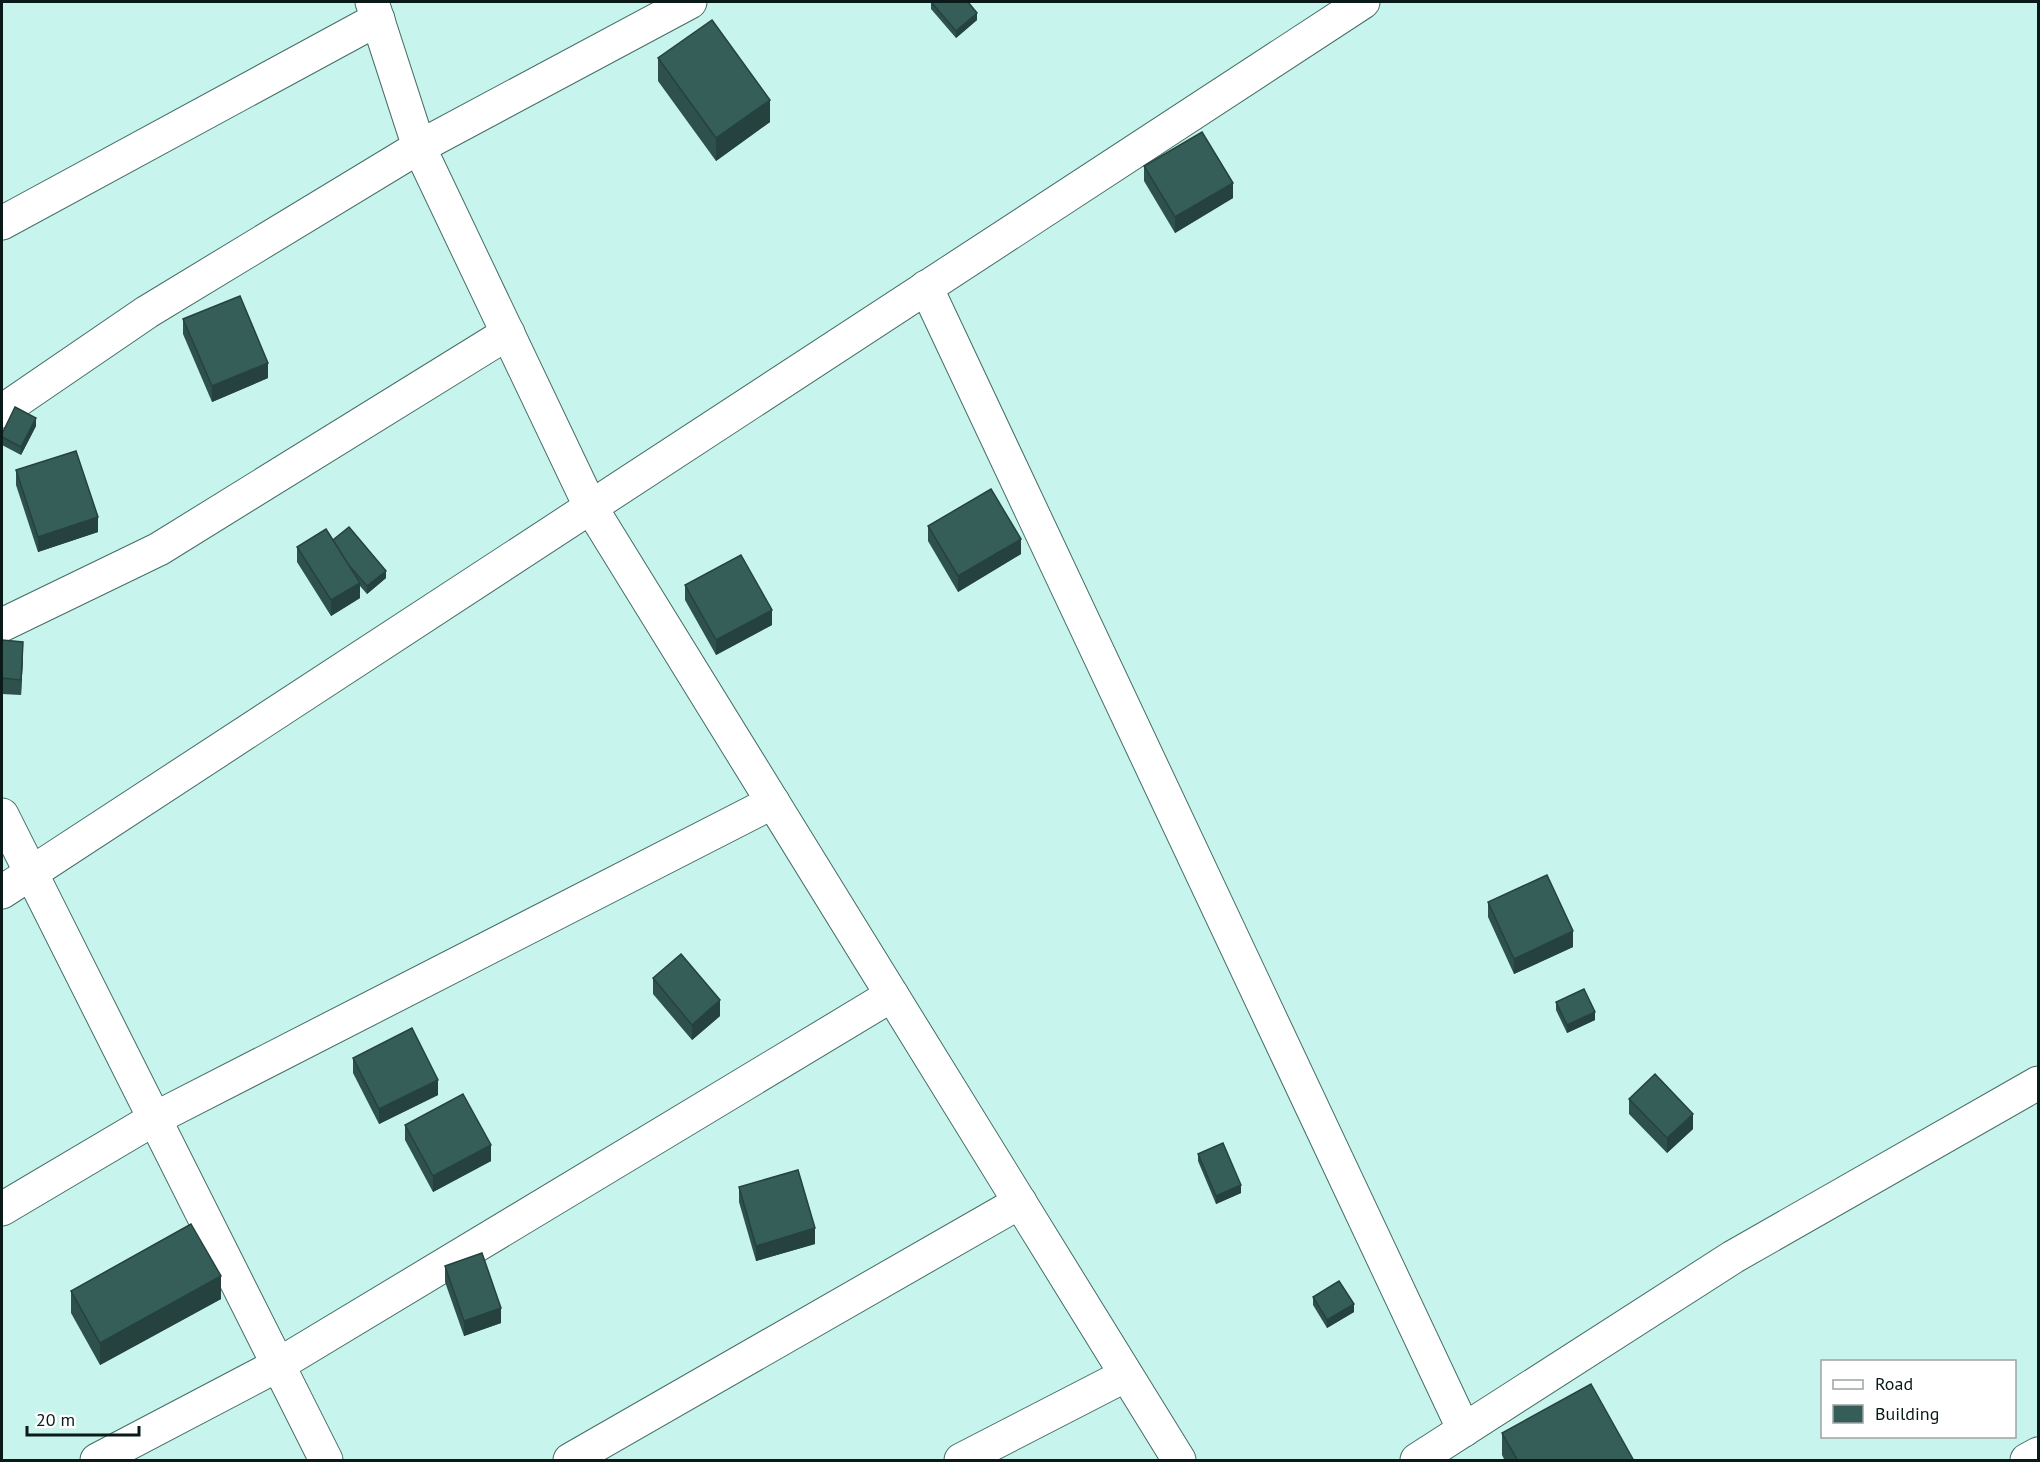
<svg xmlns="http://www.w3.org/2000/svg" width="2040" height="1462" viewBox="0 0 2040 1462" font-family="'PT Sans',sans-serif">
	<style>
		.lines { fill: none; stroke-linecap: round; stroke-linejoin: round }
		.minor-casing { stroke: #456d67; stroke-width: 35 }
		.highway-casing { stroke: #456d67; stroke-width: 35 }
		.minor { stroke: #fff; stroke-width: 33 }
		.highway { stroke: #fff; stroke-width: 33 }
		.wall { fill: #2e514c }
		.shaded-wall { fill: #26423e }
		.building { fill: #365e58; stroke: #26423e; stroke-width: 1.5 }
	</style>
	<rect width="100%" height="100%" fill="#c7f4ec"/>
	<g class="lines">
		<g class="minor-casing">
			<g id="minor">
				<path d="M690,2L419,147L590,506L1179,1460"/>
				<path d="M2,223L378,19"/>
				<path d="M926,287L1464,1430"/>
				<path d="M2,411L147,312L419,147L372,2"/>
				<path d="M2,625L159,549L508,333"/>
				<path d="M2,815L326,1460"/>
				<path d="M2,892L1363,2"/>
				<path d="M2,1209L154,1119L773,802"/>
				<path d="M97,1460L278,1365L892,995"/>
				<path d="M570,1460L1020,1202"/>
				<path d="M961,1460L1126,1375"/>
				<path d="M1417,1460L1733,1257L2038,1083"/>
			</g>
		</g>
		<g class="highway-casing">
			<path id="highway" d="M2027,1460L2038,1454"/>
		</g>
		<use href="#minor" class="minor"/>
		<use href="#highway" class="highway"/>
	</g>
	<g class="wall">
		<path d="M931,2L977,20L956,38L931,9Z"/>
		<path d="M658,58L770,122L716,161L658,81Z"/>
		<path d="M1144,166L1233,198L1175,233L1144,181Z"/>
		<path d="M183,319L268,378L212,402L183,334Z"/>
		<path d="M36,426L21,455L2,445V434Z"/>
		<path d="M16,470L98,532L38,552L16,485Z"/>
		<path d="M928,526L1021,554L958,592L928,541Z"/>
		<path d="M333,540L386,578L367,594L360,586V598L331,616L297,562V547Z"/>
		<path d="M685,585L772,625L716,655L685,600Z"/>
		<path d="M2,640L23,657L21,695L2,694Z"/>
		<path d="M1488,902L1573,947L1514,974L1488,917Z"/>
		<path d="M653,978L720,1016L692,1040L653,994Z"/>
		<path d="M1556,1002L1595,1020L1567,1033L1556,1010Z"/>
		<path d="M353,1058L438,1095L379,1124L353,1073Z"/>
		<path d="M1629,1099L1693,1129L1667,1153L1629,1114Z"/>
		<path d="M405,1125L491,1161L433,1192L405,1140Z"/>
		<path d="M1198,1154L1241,1193L1216,1204L1198,1161Z"/>
		<path d="M739,1187L815,1244L756,1261L739,1202Z"/>
		<path d="M445,1266L501,1323L464,1336L445,1282Z"/>
		<path d="M71,1291L221,1299L100,1365L71,1313Z"/>
		<path d="M1313,1297L1354,1312L1327,1328L1313,1305Z"/>
		<path d="M1502,1433L1634,1461H1505L1502,1455Z"/>
	</g>
	<g class="shaded-wall">
		<path d="M977,13V20L956,38V31Z"/>
		<path d="M770,100V122L716,161V138Z"/>
		<path d="M1233,183V198L1175,233V217Z"/>
		<path d="M268,363V378L212,402V386Z"/>
		<path d="M36,418V426L21,455V447Z"/>
		<path d="M98,517V532L38,552V537Z"/>
		<path d="M1021,539V554L958,592V576Z"/>
		<path d="M386,571V578L367,594V586Z"/>
		<path d="M360,583V598L331,616V600Z"/>
		<path d="M772,610V625L716,655V640Z"/>
		<path d="M23,642V657L21,695V680Z"/>
		<path d="M1573,931V947L1514,974V959Z"/>
		<path d="M720,1000V1016L692,1040V1025Z"/>
		<path d="M1595,1012V1020L1567,1033V1025Z"/>
		<path d="M438,1080V1095L379,1124V1109Z"/>
		<path d="M1693,1114V1129L1667,1153V1138Z"/>
		<path d="M491,1145V1161L433,1192V1176Z"/>
		<path d="M1241,1185V1193L1216,1204V1196Z"/>
		<path d="M815,1228V1244L756,1261V1246Z"/>
		<path d="M221,1276V1299L100,1365V1343Z"/>
		<path d="M1354,1304V1312L1327,1328V1320Z"/>
		<path d="M501,1308V1323L464,1336V1321Z"/>
	</g>
	<g class="building">
		<path d="M931,2H968L977,13L956,31Z"/>
		<path d="M712,20L770,100L716,138L658,58Z"/>
		<path d="M1202,132L1233,183L1175,217L1144,166Z"/>
		<path d="M240,296L268,363L212,386L183,319Z"/>
		<path d="M15,407L36,418L21,447L2,437V434Z"/>
		<path d="M76,451L98,517L38,537L16,470Z"/>
		<path d="M991,489L1021,539L958,576L928,526Z"/>
		<path d="M349,527L386,571L367,586L347,563L333,540Z"/>
		<path d="M326,529L360,583L331,600L297,547Z"/>
		<path d="M741,555L772,610L716,640L685,585Z"/>
		<path d="M2,640L23,642L21,680L2,678Z"/>
		<path d="M1547,875L1573,931L1514,959L1488,902Z"/>
		<path d="M681,954L720,1000L692,1025L653,978Z"/>
		<path d="M1584,989L1595,1012L1567,1025L1556,1002Z"/>
		<path d="M412,1028L438,1080L379,1109L353,1058Z"/>
		<path d="M1655,1074L1693,1114L1667,1138L1629,1099Z"/>
		<path d="M463,1094L491,1145L433,1176L405,1125Z"/>
		<path d="M1223,1143L1241,1185L1216,1196L1198,1154Z"/>
		<path d="M798,1170L815,1228L756,1246L739,1187Z"/>
		<path d="M191,1224L221,1276L100,1343L71,1291Z"/>
		<path d="M482,1253L501,1308L464,1321L445,1266Z"/>
		<path d="M1339,1281L1354,1304L1327,1320L1313,1297Z"/>
		<path d="M1591,1384L1634,1461H1518L1502,1433Z"/>
	</g>
	<rect width="2040" height="1462" fill="none" stroke="#091a18" stroke-width="6"/>
	<rect x="1821" y="1360" width="195" height="78" fill="#ffffff" stroke="#9da3a3" stroke-width="1.5"/>
	<rect x="1833" y="1380" width="30" height="9" fill="#ffffff" stroke="#9da3a3" stroke-width="1.5"/>
	<text x="1875" y="1390" font-size="18" fill="#091a18">Road</text>
	<rect x="1833" y="1405" width="30" height="18" fill="#365e58" stroke="#9da3a3" stroke-width="1.5"/>
	<text x="1875" y="1420" font-size="18" fill="#091a18">Building</text>
	<path d="M27 1426v9h112v-9" fill="none" stroke="#091a18" stroke-width="3"/>
	<text x="36" y="1426" font-size="18" fill="#091a18" stroke="#ffffff" stroke-width="4.5" paint-order="stroke">20 m</text>
</svg>
